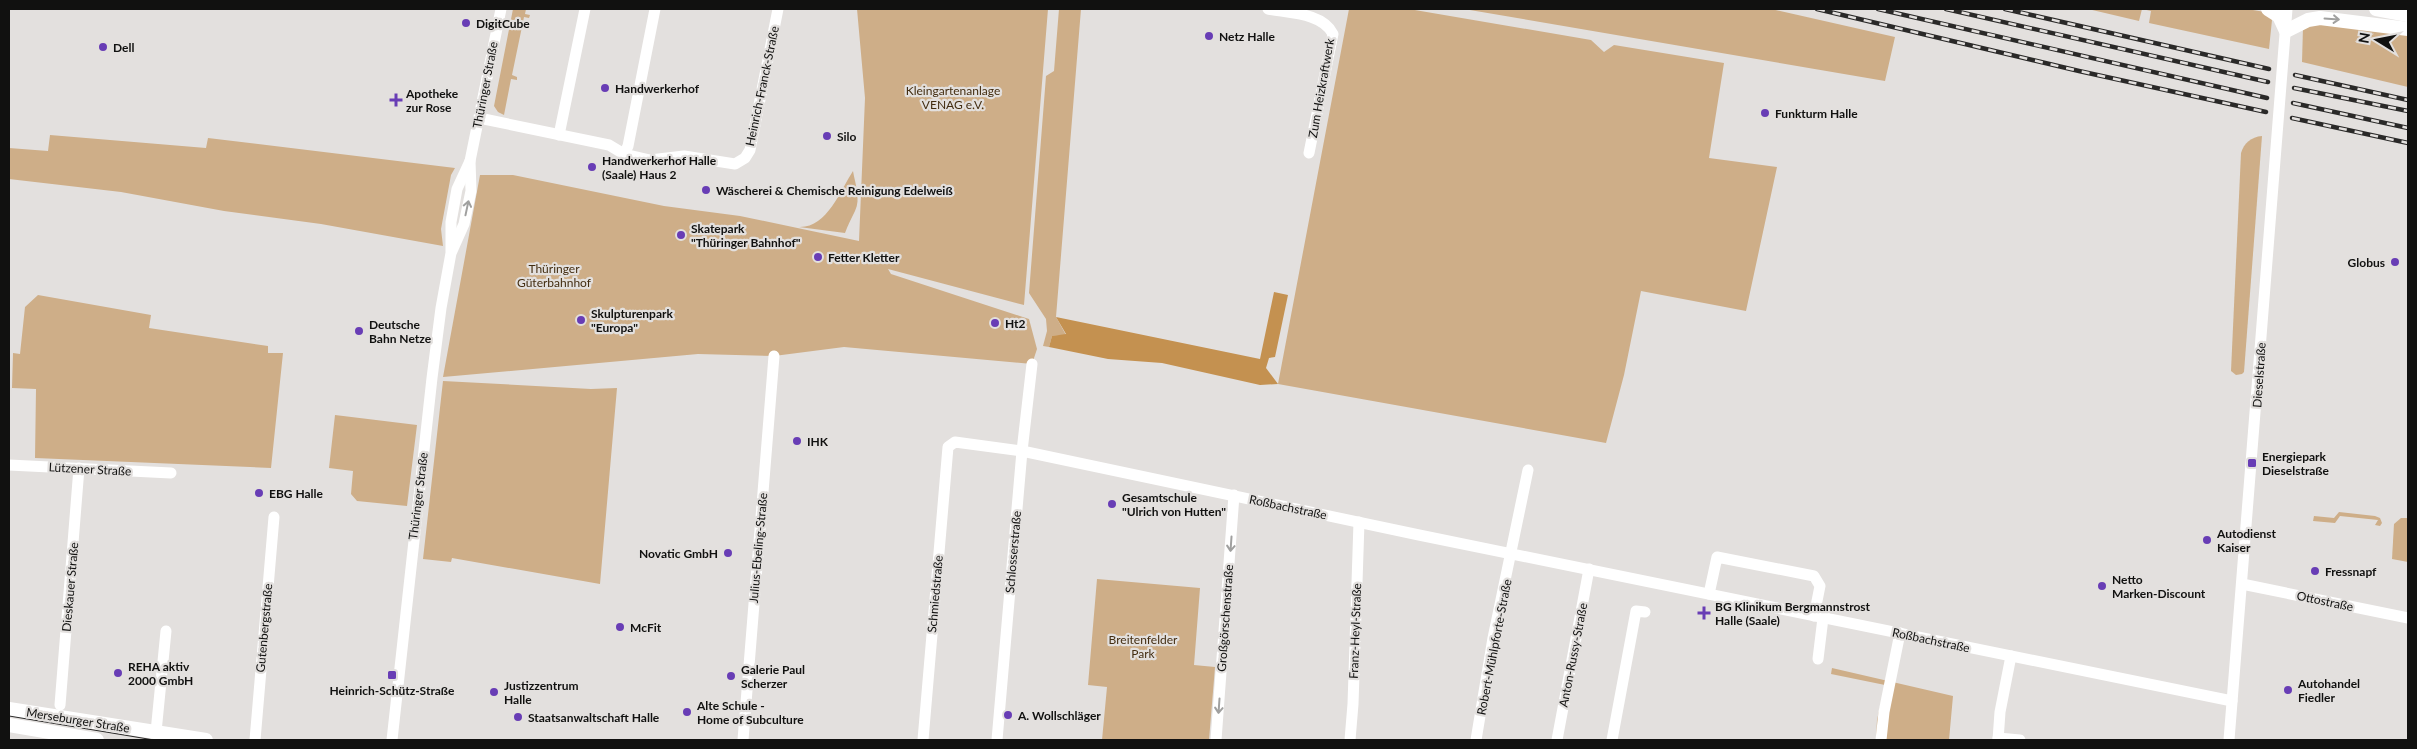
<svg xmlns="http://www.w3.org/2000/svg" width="2417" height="749" viewBox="0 0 2417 749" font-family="Lato,sans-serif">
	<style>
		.green { fill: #ceae88 }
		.forest { fill: #c49150 }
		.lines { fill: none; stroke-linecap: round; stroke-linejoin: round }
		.minor { stroke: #fff; stroke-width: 11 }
		.major { stroke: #fff; stroke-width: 14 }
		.tram { stroke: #2a2928; stroke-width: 1 }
		.rail-casing { stroke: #2a2928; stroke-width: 4.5 }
		.rail { stroke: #e3e0de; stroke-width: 2.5; stroke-dasharray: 8; stroke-linecap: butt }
		.oneway { stroke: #a0a09f }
		.poi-dot { fill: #683db5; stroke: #e3e0de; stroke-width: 2 }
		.labels { text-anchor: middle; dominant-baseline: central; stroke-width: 4.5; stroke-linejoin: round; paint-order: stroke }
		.poi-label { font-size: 12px; font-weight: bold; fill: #111110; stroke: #e3e0de; text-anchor: start }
		.street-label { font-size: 12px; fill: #111110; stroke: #e3e0de }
		.park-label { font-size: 12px; fill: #432d11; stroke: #e3e0de }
	</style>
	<rect width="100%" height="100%" fill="#e3e0de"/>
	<g class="green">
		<path d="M513,9H526L525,14L530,15L529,18L524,17L512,75L517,77V80L511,79L504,115L498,112L494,106Z"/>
		<path d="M857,9H1048L1024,305L888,269L891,274L1029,319L1037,349L1032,364L844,347L774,356L698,354L443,377L480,175H513L664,206L740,216L859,241L865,98Z"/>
		<path d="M1059,9H1081L1056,317L1066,335L1052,336L1049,347L1043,346L1047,331L1046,319L1029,293L1046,76L1054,71Z"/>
		<path d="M1349,9H1409L1591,40L1604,52L1614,45L1724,63L1709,158L1777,167L1746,311L1641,291L1624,375L1606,443L1278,384Z"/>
		<path d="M1464,9H1771L1895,37L1885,81Z"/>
		<path d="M2088,9H2142L2139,21Z"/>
		<path d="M2142,9H2247L2265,12L2271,16L2272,20L2269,49L2149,23L2151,11Z"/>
		<path d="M2308,23L2408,33V87L2302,62L2303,27Z"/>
		<path d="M50,135L206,148L208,138L455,168L451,175L441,229L443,246L321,224L224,211L121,192L9,179V148L48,151Z"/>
		<path d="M2262,136L2244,372L2242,374L2236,375L2231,371L2241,153C2244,143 2251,137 2262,136Z"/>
		<path d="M853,171C855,183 861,199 855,211C851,219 848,225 845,233L799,227C827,228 840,191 853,171Z"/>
		<path d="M38,295L151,315L149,328L268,346V353H283L271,468L35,458L36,389L12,388L13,353L20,354L25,307Z"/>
		<path d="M443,381L591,389L617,388L600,584L452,558L451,562L423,559Z"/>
		<path d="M335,415L417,425L407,506L357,501L351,494L353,471L329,468Z"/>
		<path d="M2339,512L2375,516L2380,518L2382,523L2380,526L2375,525L2378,520L2340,516L2335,523L2313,521L2314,516L2334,518Z"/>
		<path d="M2401,518H2408V562L2392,559L2394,524Z"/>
		<path d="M1097,579L1200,588L1194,665L1215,667L1209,740H1102L1107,687L1088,685Z"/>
		<path d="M1832,668L1953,696L1949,740H1876L1877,720L1885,685L1831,674Z"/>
	</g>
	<path class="forest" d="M1274,292L1288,295L1275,357L1269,358L1266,368L1278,384L1260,385L1162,363L1108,359L1049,347L1052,336L1066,334L1056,317L1260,359Z"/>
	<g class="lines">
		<g class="minor">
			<path d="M1268,9C1289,13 1323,13 1333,34L1309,153"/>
			<path d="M479,118L609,145L624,154L650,160L684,156L735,164L745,158L750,150L778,9"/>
			<path d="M559,135L585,9"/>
			<path d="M624,154L628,146L655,9"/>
			<path d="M452,251L464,224L471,191L470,161L501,9"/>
			<path d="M9,465L171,473"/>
			<path d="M2242,584L2408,618"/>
			<path d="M1709,594L1717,557L1814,576L1820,586L1814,616"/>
			<path d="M1818,659L1823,618"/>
			<path d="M60,705L79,468"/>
			<path d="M156,732L166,631"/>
			<path d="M1998,738L2020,740"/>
			<path d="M255,740L274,517"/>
			<path d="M392,740L432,378L441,308L451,253V222L457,189L470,161"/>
			<path d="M743,740L774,356"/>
			<path d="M923,740L948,447L955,442L1022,451L1419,535L2232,701"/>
			<path d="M997,740L1022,451L1032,364"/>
			<path d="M1216,740L1234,495"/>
			<path d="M1350,740L1353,704L1359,522"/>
			<path d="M1476,740L1493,638L1528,470"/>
			<path d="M1557,740L1589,569"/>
			<path d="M1612,740L1636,611L1645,612"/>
			<path d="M1881,740L1884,712L1900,633"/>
			<path d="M1998,740L2000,712L2011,656"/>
			<path d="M2229,740L2287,9"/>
		</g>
		<g class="major">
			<path d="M2268,9L2279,16L2286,31L2308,20L2320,18L2408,29"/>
			<path d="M2376,9L2408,15"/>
			<path d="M9,709L206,740"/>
			<path d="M9,725L97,740"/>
		</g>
		<path class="tram" d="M9,716L154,740"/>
		<g class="rail-casing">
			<g id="rail">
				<path d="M1817,9L2079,71L2266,112"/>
				<path d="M1878,9L2267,98"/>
				<path d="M1946,9L2268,82"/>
				<path d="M2005,9L2269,69"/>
				<path d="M2295,75L2408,100"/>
				<path d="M2294,88L2408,111"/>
				<path d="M2293,103L2408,128"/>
				<path d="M2292,118L2408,143"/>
			</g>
		</g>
		<use href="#rail" class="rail"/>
	</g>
	<defs><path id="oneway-shaft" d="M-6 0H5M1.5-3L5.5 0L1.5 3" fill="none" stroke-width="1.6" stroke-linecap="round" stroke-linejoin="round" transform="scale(1.25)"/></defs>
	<g class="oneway">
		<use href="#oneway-shaft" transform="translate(2332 19) rotate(4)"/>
		<use href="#oneway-shaft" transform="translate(467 208) rotate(-78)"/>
		<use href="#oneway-shaft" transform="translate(1231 544) rotate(94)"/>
		<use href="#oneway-shaft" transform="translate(1219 706) rotate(94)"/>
	</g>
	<g class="poi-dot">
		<circle cx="466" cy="23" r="5"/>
		<circle cx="1209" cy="36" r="5"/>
		<circle cx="103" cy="47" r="5"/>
		<circle cx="605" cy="88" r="5"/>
		<path d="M393.5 92.5h5v5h5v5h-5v5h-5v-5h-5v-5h5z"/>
		<circle cx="1765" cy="113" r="5"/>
		<circle cx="827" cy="136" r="5"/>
		<circle cx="592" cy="167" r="5"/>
		<circle cx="706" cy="190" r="5"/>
		<circle cx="681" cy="235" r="5"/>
		<circle cx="818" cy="257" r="5"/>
		<circle cx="2395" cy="262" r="5"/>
		<circle cx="581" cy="320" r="5"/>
		<circle cx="995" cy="323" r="5"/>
		<circle cx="359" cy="331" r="5"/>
		<circle cx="797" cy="441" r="5"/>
		<rect x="2247" y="458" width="10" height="10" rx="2.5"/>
		<circle cx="259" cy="493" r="5"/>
		<circle cx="1112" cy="504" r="5"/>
		<circle cx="2207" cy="540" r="5"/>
		<circle cx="728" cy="553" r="5"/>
		<circle cx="2315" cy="571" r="5"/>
		<circle cx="2102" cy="586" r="5"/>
		<path d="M1701.5 605.5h5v5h5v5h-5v5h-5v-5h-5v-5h5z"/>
		<circle cx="620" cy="627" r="5"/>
		<circle cx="118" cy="673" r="5"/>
		<rect x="387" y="670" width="10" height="10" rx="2.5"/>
		<circle cx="731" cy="676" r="5"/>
		<circle cx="2288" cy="690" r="5"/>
		<circle cx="494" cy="692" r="5"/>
		<circle cx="687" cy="712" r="5"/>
		<circle cx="1008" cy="715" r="5"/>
		<circle cx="518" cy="717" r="5"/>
	</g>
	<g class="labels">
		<g class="poi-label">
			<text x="476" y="23">DigitCube</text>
			<text x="1219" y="36">Netz Halle</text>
			<text x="113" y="47">Dell</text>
			<text x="615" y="88">Handwerkerhof</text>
			<text x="406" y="93">Apotheke<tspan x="406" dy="14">zur Rose</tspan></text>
			<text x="1775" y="113">Funkturm Halle</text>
			<text x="837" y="136">Silo</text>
			<text x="602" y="160">Handwerkerhof Halle<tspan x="602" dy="14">(Saale) Haus 2</tspan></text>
			<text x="716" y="190">Wäscherei &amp; Chemische Reinigung Edelweiß</text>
			<text x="691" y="228">Skatepark<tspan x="691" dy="14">"Thüringer Bahnhof"</tspan></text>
			<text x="828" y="257">Fetter Kletter</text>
			<text x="2385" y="262" text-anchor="end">Globus</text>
			<text x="591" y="313">Skulpturenpark<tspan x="591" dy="14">"Europa"</tspan></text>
			<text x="1005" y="323">Ht2</text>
			<text x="369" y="324">Deutsche<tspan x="369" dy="14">Bahn Netze</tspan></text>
			<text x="807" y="441">IHK</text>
			<text x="2262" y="456">Energiepark<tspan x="2262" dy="14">Dieselstraße</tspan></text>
			<text x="269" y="493">EBG Halle</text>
			<text x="1122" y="497">Gesamtschule<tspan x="1122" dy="14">"Ulrich von Hutten"</tspan></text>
			<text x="2217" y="533">Autodienst<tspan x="2217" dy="14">Kaiser</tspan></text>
			<text x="718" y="553" text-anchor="end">Novatic GmbH</text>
			<text x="2325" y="571">Fressnapf</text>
			<text x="2112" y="579">Netto<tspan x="2112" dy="14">Marken-Discount</tspan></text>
			<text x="1715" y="606">BG Klinikum Bergmannstrost<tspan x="1715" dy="14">Halle (Saale)</tspan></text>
			<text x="630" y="627">McFit</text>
			<text x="128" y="666">REHA aktiv<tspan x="128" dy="14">2000 GmbH</tspan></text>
			<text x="741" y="669">Galerie Paul<tspan x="741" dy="14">Scherzer</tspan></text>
			<text x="2298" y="683">Autohandel<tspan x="2298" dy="14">Fiedler</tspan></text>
			<text x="504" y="685">Justizzentrum<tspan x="504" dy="14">Halle</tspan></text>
			<text x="392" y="690" text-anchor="middle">Heinrich-Schütz-Straße</text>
			<text x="697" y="705">Alte Schule -<tspan x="697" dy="14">Home of Subculture</tspan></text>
			<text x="1018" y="715">A. Wollschläger</text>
			<text x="528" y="717">Staatsanwaltschaft Halle</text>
		</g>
		<g class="street-label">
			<text transform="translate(485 85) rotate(-79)">Thüringer Straße</text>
			<text transform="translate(762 86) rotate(-78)">Heinrich-Franck-Straße</text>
			<text transform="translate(1321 88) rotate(-80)">Zum Heizkraftwerk</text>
			<text transform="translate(2259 375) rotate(-86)">Dieselstraße</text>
			<text transform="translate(90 469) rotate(3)">Lützener Straße</text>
			<text transform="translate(418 496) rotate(-83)">Thüringer Straße</text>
			<text transform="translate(1288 507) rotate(12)">Roßbachstraße</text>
			<text transform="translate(758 548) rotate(-85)">Julius-Ebeling-Straße</text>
			<text transform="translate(1013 552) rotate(-85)">Schlosserstraße</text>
			<text transform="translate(70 587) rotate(-85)">Dieskauer Straße</text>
			<text transform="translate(935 594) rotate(-85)">Schmiedstraße</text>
			<text transform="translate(2325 601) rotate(12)">Ottostraße</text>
			<text transform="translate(1225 618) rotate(-86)">Großgörschenstraße</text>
			<text transform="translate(264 628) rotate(-85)">Gutenbergstraße</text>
			<text transform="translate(1355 631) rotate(-88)">Franz-Heyl-Straße</text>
			<text transform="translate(1931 640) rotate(12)">Roßbachstraße</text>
			<text transform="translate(1494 647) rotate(-79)">Robert-Mühlpforte-Straße</text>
			<text transform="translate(1573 655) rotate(-79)">Anton-Russy-Straße</text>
			<text transform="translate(78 720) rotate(9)">Merseburger Straße</text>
		</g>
		<g class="park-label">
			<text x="953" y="90">Kleingartenanlage<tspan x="953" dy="14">VENAG e.V.</tspan></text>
			<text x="554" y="268">Thüringer<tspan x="554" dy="14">Güterbahnhof</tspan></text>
			<text x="1143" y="639">Breitenfelder<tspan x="1143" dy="14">Park</tspan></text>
		</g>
	</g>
	<rect width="2417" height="749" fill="none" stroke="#111110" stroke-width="20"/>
	<g transform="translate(2377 40) rotate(280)" stroke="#e3e0de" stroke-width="4" paint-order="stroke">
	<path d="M0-4L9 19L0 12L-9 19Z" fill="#111110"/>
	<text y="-8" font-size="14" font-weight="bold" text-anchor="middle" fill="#111110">N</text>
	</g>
</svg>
